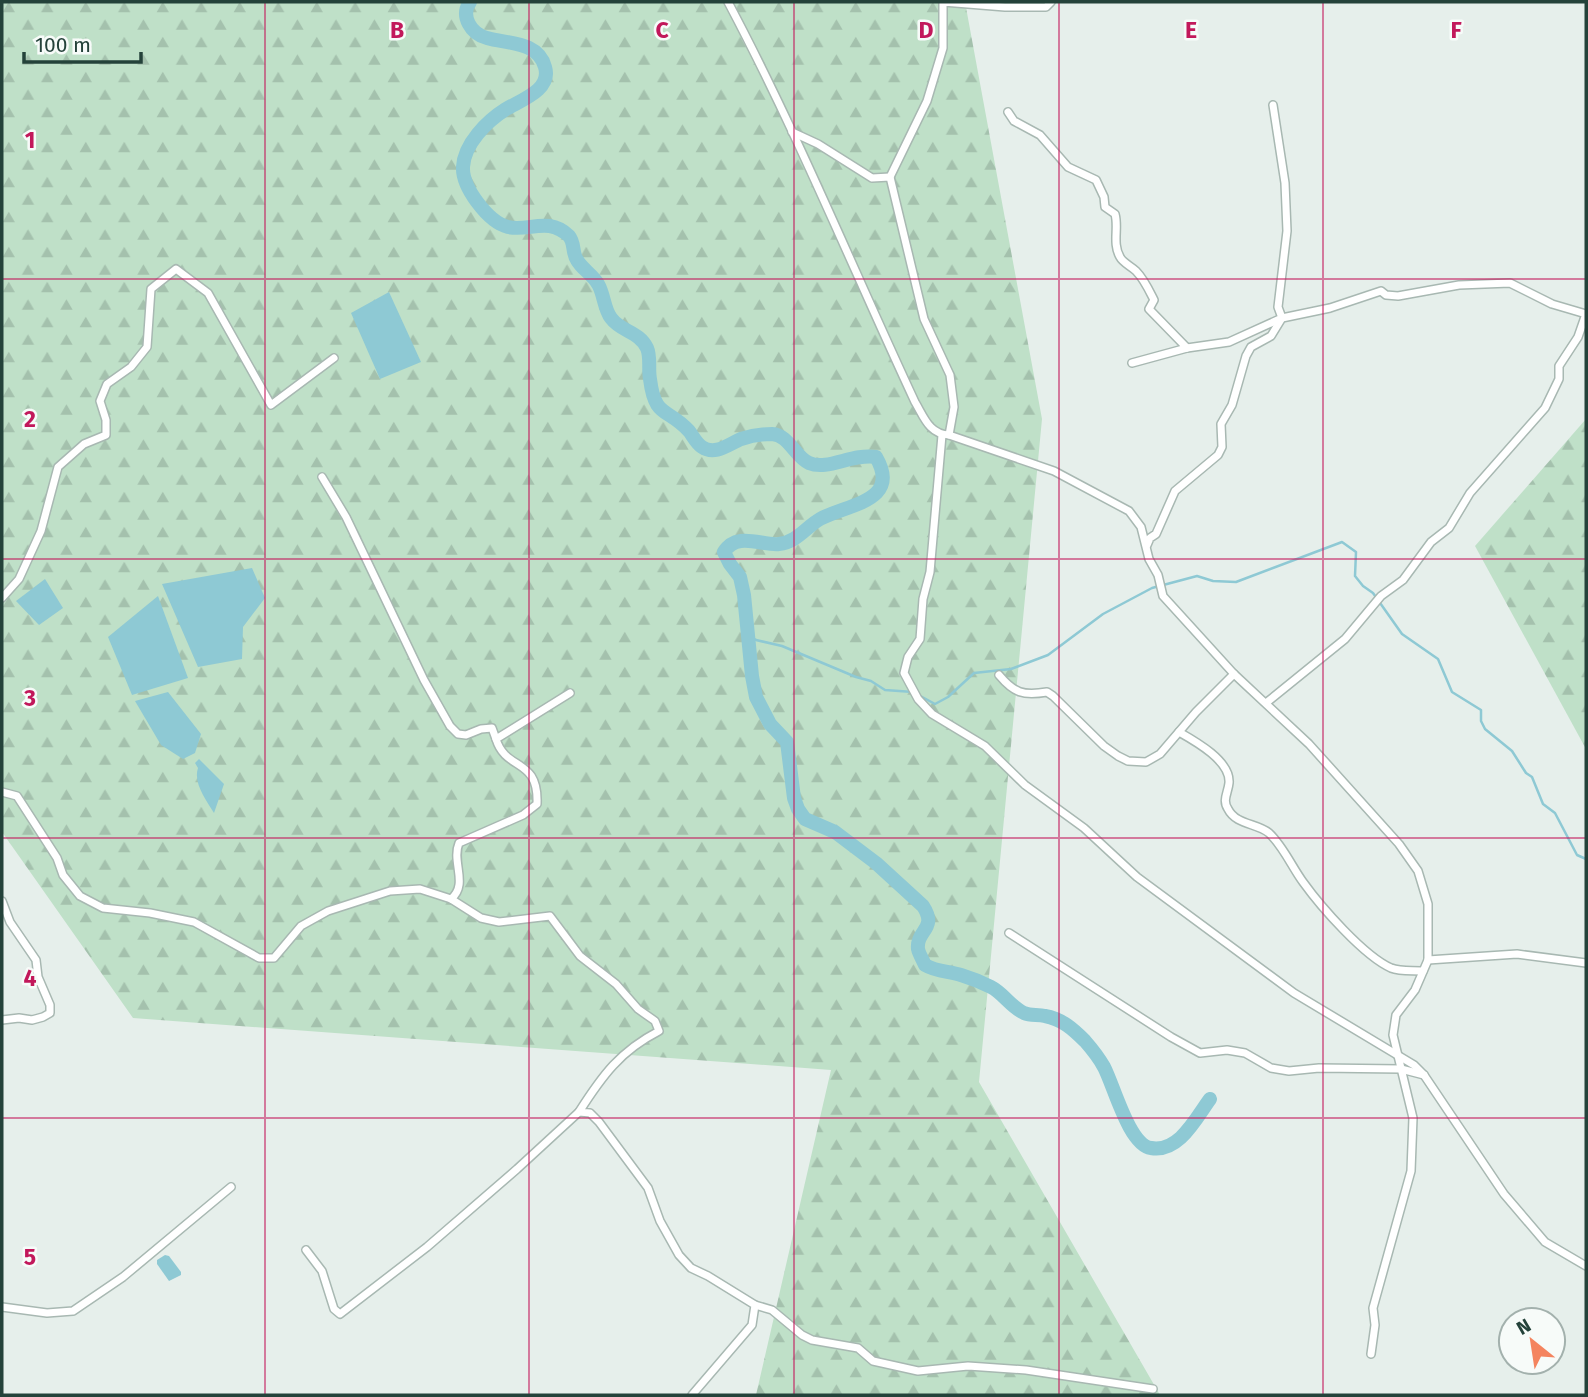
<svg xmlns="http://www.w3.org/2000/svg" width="1588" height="1397" viewBox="0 0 1588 1397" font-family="'Fira Sans',sans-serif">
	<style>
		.forest { fill: url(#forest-firs) }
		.water { fill: #8ec9d4 }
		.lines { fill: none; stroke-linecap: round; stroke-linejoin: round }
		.stream { stroke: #8ec9d4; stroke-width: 2.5 }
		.river { stroke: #8ec9d4; stroke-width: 14 }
		.minor-casing { stroke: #a8b8b2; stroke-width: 10 }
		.minor { stroke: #fff; stroke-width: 7 }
		.grid { fill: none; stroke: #c2185b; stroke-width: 2; stroke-opacity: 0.55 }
		.grid-label { font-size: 23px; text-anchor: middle; font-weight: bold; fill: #c2185b; stroke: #f7fbf9; stroke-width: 5; stroke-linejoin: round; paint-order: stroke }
	</style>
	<defs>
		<pattern id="forest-firs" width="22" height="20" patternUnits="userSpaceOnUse" patternTransform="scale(1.75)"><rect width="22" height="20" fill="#bfe0c8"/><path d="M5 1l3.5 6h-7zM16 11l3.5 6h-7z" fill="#a4c1ad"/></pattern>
	</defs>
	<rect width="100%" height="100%" fill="#e6efeb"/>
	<g class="forest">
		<path d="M2,2H965L1042,419L979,1082L1160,1395H756L831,1070L133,1018L2,832Z"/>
		<path d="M1586,419V749L1475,546Z"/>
	</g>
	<g class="water">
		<path d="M389,292L421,362L380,379L351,313Z"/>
		<path d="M252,568L265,598L243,627L242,659L198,667L162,584Z"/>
		<path d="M45,579L63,608L39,625L16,601Z"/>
		<path d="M158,596L188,678L132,695L108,637Z"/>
		<path d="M168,692L201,734L195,753L183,759L161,745L135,701Z"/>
		<path d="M199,759L224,784L214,813C206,800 193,783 198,768L195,763Z"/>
		<path d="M165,1255L169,1256L181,1272V1275L169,1281L157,1264V1260Z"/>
	</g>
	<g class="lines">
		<path class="stream" d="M748,635L756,640L782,646L856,677L871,681L885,690L913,692L935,704L948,697L974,673L1011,669L1048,655L1103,614L1152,588L1197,576L1213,581L1236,582L1342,542L1356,552L1355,576L1363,586L1373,593L1402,634L1438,659L1452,692L1481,710V721L1485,729L1512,751L1526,773L1532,777L1543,804L1555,813L1577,855L1586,859"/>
		<path class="river" d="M470,2C460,16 471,34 487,38C507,44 538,41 545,67C552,90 521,100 506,109C487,121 464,144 463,167C462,187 488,222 508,227C529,232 548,216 569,236C575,243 572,253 577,260C582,269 593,275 598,284C604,294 604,309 611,318C621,332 639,331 647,348C651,357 648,369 650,379C655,419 667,407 689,431C693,436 696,443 702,447C715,456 729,444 741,439C750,436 763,434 772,434C789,435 795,457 809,463C828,471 852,453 876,457C902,502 847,504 820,519C806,527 797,542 779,544C762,546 737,531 724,552L730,564L740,577L744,595L752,676L756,697L770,724L787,742L794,798L798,809L805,819L835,832L876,863L923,906C938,929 916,930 918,949C919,954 923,960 925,965C937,972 948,971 961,975C971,978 981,982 991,987C1003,993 1011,1007 1024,1013C1031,1016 1038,1014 1045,1016C1062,1019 1073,1029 1085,1041C1092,1049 1099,1058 1104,1067C1114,1086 1129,1145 1151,1148C1179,1153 1196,1118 1210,1099"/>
		<g class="minor-casing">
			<g id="minor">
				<path d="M728,2C797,132 853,269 915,402C924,417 929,434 949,435L1054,471L1129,511L1141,527L1149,559L1158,575L1163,596L1234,674L1309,744L1399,844L1418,871L1428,904V960L1415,990L1396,1015L1393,1035L1413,1118L1411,1171L1373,1308L1375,1325L1371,1354"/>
				<path d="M1008,112L1014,121L1040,135L1068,167L1096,180L1104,197L1105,207L1115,214C1119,228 1112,243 1120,257C1123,263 1131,266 1136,271C1144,279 1149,290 1154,300L1149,309L1187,348"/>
				<path d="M792,132L818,144L872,178L890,177L924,319L950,375L954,407L949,435"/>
				<path d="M890,177L927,101L943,48V2L1005,7H1046L1051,2"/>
				<path d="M1132,363L1187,348L1229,342L1282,318L1278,307L1287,231L1285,183L1273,105"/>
				<path d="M942,435L930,572L923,599L920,639L908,657L904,673L918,699L932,714L985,746L1025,785L1084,828L1137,877L1294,993L1414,1065L1424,1075L1504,1194L1545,1242L1586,1266"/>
				<path d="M322,477L346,517L424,680L450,726L458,734L466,735L481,729L492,728L496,739"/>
				<path d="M1147,545L1150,538L1156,534L1175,491L1218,455L1222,447L1221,424L1232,405L1246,356L1251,347L1271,336L1282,318L1330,308L1381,291L1386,295L1398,296L1459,285L1510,283L1552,304L1586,314"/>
				<path d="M2,598L19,579L41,531L58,467L84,444L106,435V420L100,401L107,384L131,367L147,347L151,289L176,269L208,293L271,405L334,358"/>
				<path d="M999,675C1014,693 1023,696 1047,692L1053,696L1104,746L1118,756L1128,761L1146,762L1160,754L1196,712L1234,674"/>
				<path d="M1266,703L1345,639L1381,596L1403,580L1431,542L1449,528L1470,493L1545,408L1559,379V366L1578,337L1586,314"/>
				<path d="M1179,732C1195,741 1231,761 1229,783C1228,793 1222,800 1228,809C1236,825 1257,823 1269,833C1283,846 1292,867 1303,882C1321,907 1364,956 1391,968C1401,972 1413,970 1423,971"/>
				<path d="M2,792L17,796L57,858L63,875L80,896L103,908L150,913L194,922L259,958H274L301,926L328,911L390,891L420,889L451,899L481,918L499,922L550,916L580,956L616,984L638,1009L655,1021L659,1031C620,1051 602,1076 579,1112L590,1113L599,1122L648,1188L660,1221L679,1255L691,1268L708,1276L755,1305L752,1325L692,1395"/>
				<path d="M451,899C469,884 451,862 459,843L523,815L537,804C539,757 506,772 496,739L570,693"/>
				<path d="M2,901L10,922L36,960L38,977L50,1005V1013L43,1017L32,1020L19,1018L2,1020"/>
				<path d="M1009,933L1171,1037L1200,1053L1227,1050L1245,1053L1271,1068L1289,1071L1319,1068L1401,1069L1424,1075"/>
				<path d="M1428,960L1517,954L1586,963"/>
				<path d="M306,1250L322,1271L334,1309L340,1314L427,1247L517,1169L579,1112"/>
				<path d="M755,1305L772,1310L802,1335L812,1340L858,1348L873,1361L918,1371L968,1366L1026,1370L1153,1389"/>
				<path d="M2,1307L47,1313L73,1311L123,1277L231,1187"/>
			</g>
		</g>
		<use href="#minor" class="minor"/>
	</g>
	<path class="grid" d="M265,2V1395M529,2V1395M794,2V1395M1059,2V1395M1323,2V1395M2,279H1586M2,559H1586M2,838H1586M2,1118H1586"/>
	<g class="grid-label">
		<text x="397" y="38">B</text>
		<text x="662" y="38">C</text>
		<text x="926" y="38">D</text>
		<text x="1191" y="38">E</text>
		<text x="1456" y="38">F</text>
		<text x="30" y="148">1</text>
		<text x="30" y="427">2</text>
		<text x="30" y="706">3</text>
		<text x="30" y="986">4</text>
		<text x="30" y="1265">5</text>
	</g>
	<rect width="1588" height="1397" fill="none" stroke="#24423a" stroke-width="7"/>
	<g transform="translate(1532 1341) rotate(330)"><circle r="33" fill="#f7fbf9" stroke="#a3b1ad" stroke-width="2"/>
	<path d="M0-5L12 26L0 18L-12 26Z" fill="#f4845f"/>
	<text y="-10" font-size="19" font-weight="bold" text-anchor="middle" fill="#24423a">N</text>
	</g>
	<path d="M24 52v10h117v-10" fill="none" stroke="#24423a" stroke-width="3.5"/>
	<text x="35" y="52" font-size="21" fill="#24423a" stroke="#f7fbf9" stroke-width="5" paint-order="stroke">100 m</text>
</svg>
